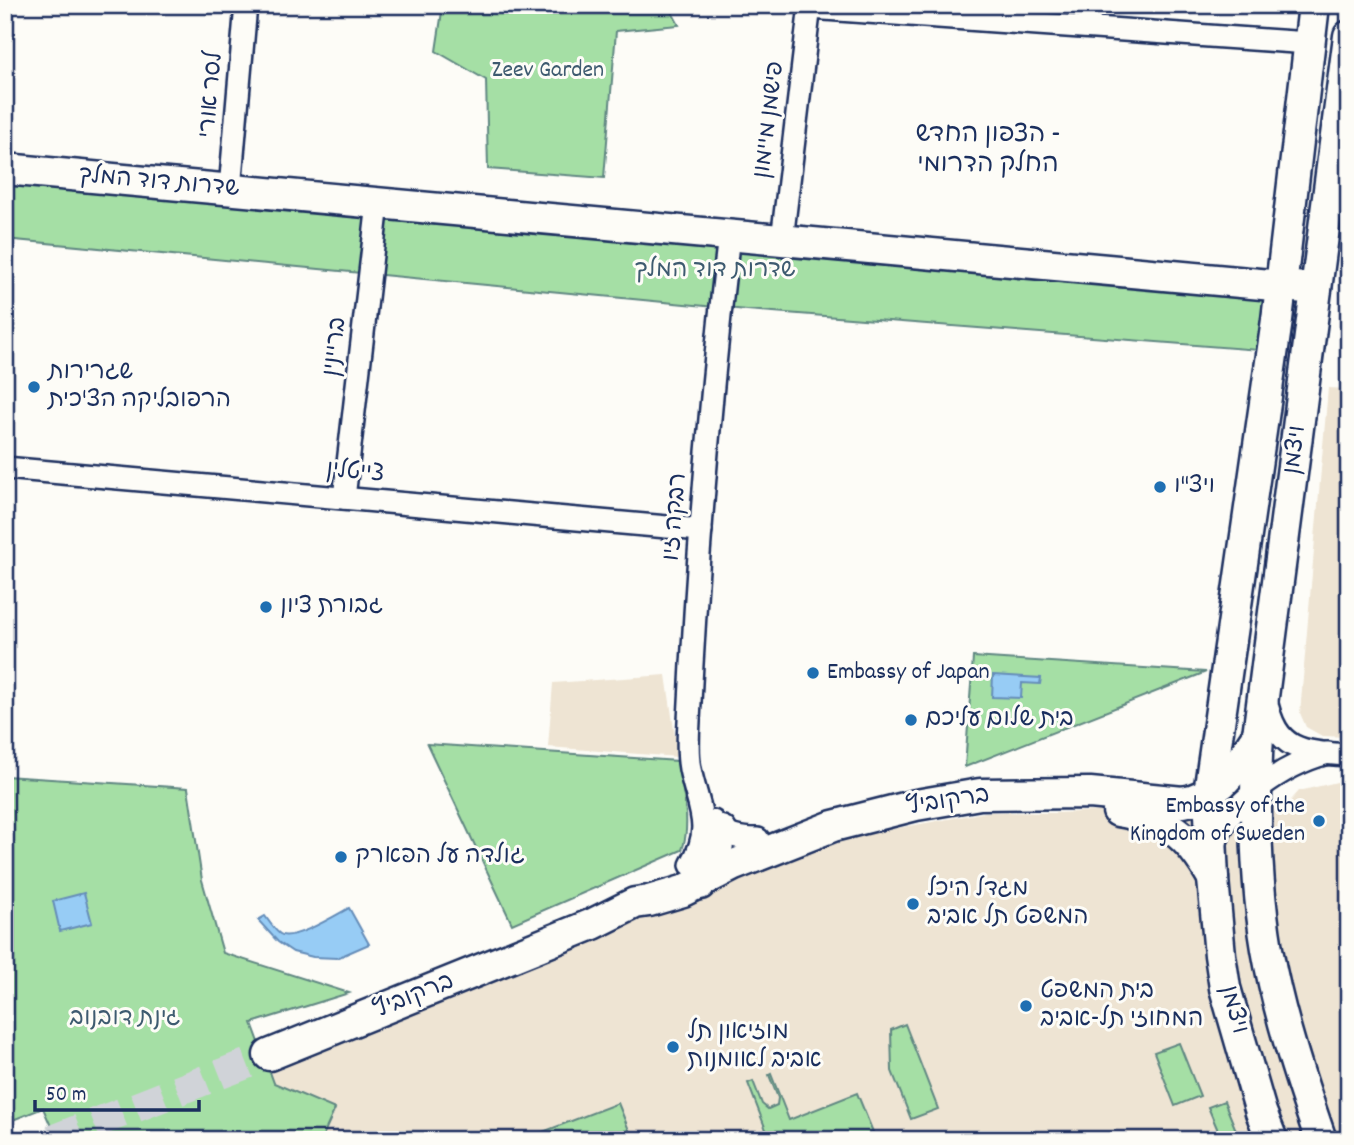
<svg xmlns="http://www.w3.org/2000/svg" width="1354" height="1145" viewBox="0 0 1354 1145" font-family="Dekko,'Playpen Sans Hebrew',sans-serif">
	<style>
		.built { fill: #eee4d3 }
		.green { fill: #a5dfa5; stroke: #608782; stroke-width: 2 }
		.water { fill: #97ccf5; stroke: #658db9; stroke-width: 2 }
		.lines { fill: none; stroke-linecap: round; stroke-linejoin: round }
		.secondary-tunnel { stroke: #d0d3d8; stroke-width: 30; stroke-dasharray: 30 15; stroke-linecap: butt }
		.street-casing { stroke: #1b2f5e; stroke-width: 26 }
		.secondary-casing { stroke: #1b2f5e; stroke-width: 35 }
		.street { stroke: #fdfcf7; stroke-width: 21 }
		.secondary { stroke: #fdfcf7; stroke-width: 30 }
		.poi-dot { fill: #1f6fb2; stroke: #fdfcf7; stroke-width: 2.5 }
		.labels { text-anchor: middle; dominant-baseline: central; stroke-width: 6; stroke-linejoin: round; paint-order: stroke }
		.park-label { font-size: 24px; fill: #3e5b70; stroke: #fdfcf7 }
		.street-label { font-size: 24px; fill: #1b2f5e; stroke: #fdfcf7 }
		.poi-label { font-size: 24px; fill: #1b2f5e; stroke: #fdfcf7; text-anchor: start }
		.neighbourhood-label { font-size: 26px; fill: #1b2f5e; stroke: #fdfcf7 }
	</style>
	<rect width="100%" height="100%" fill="#fdfcf7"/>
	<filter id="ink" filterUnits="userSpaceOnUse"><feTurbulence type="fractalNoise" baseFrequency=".0143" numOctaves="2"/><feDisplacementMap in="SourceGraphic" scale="14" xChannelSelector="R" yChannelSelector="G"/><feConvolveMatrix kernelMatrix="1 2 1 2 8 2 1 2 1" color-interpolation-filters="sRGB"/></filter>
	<g filter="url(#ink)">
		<g class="built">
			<path d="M1328,388L1349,389V737L1322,736L1306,727L1300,713Z"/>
			<path d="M666,675L678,757L548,747L553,683Z"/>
			<path d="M1337,782L1349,783V1140H79L320,1051L754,872L860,835L986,812L1054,813L1151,809L1285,807L1299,791Z"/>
		</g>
		<g class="green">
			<path d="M443,5H668L679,25L616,31L604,178L488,169L486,80L436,51Z"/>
			<path d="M5,175L1280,286L1272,351L747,310L5,239Z"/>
			<path d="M973,657L1206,672L965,767Z"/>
			<path d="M427,744L678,761C682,790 692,822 682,850L512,924Z"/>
			<path d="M5,776L188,788L202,880L223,953L349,993L252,1023L274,1083L335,1109L321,1140H57L43,1108L5,1123Z"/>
			<path d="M905,1024L938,1109L911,1119L892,1071L891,1030Z"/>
			<path d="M1179,1043L1200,1096L1175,1106L1154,1052Z"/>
			<path d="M771,1074L789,1120L857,1093L873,1132L853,1140H770L748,1083L753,1081L762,1104L768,1109L777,1105L778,1098L769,1075Z"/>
			<path d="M1224,1101L1240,1140H1222L1208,1107Z"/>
			<path d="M618,1103L633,1140H528L527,1138Z"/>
		</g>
		<g class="water">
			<path d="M993,675L1041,678L1040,684L1022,683L1021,698L992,697Z"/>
			<path d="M84,893L92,923L60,931L53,901Z"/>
			<path d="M349,908L369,944L337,958L313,957L293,952L278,942L258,920L265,916C269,921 274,930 280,934C292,942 336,915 349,908Z"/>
		</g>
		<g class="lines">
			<path class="secondary-tunnel" d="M52,1140L269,1055"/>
			<g class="street-casing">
				<g id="street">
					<path d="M810,8L1309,43"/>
					<path d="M1089,27L1090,5"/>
					<path d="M230,189L246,5"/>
					<path d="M782,240L810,5"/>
					<path d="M5,468L701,530"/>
					<path d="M344,498L378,203"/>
					<path d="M1266,699C1276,751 1301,752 1349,755"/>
					<path d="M713,821C726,837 739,839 758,839"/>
					<path d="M1214,849C1224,803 1286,764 1328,753"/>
					<path d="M691,865C714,827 698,808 690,769C687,754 688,737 689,721C697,559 710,396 729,235"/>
				</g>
			</g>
			<g class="secondary-casing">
				<g id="secondary">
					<path d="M5,169L1316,289"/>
					<path d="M1118,811C1169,820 1187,833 1213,878"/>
					<path d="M700,884L713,866L721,831"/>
					<path d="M269,1055L593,924L635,903L649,901L683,891L734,865L833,826L916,805L980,794L1090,793L1183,802L1192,800L1209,793L1222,783L1235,769L1257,736"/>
					<path d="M1272,1140L1261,1112L1225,988L1220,955L1213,879L1209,793L1277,320L1314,5"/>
					<path d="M1321,1140C1300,1079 1278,1012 1267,949C1255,878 1254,806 1258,735L1349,36"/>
				</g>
			</g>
			<use href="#street" class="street"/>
			<use href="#secondary" class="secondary"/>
		</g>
	</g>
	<g class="poi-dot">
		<circle cx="34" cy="387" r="7"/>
		<circle cx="1160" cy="487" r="7"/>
		<circle cx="266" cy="607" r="7"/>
		<circle cx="813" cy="673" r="7"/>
		<circle cx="911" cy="720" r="7"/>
		<circle cx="1319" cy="821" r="7"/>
		<circle cx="341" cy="857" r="7"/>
		<circle cx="913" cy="904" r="7"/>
		<circle cx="1026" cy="1006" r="7"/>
		<circle cx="673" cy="1047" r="7"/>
	</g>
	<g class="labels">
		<g class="park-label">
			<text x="548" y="71">Zeev Garden</text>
			<text x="715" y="271">שדרות דוד המלך</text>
			<text x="125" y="1019">גינת דובנוב</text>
		</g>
		<g class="street-label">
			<text transform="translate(212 95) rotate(-85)">לסר אורי</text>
			<text transform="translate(770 120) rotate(-83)">פישמן מיימון</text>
			<text transform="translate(159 183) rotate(5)">שדרות דוד המלך</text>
			<text transform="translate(336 347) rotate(-83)">בריינין</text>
			<text transform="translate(1296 450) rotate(-83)">ויצמן</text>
			<text transform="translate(355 473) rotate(5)">צייטלין</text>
			<text transform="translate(676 517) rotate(-85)">רבקה זיו</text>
			<text transform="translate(948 802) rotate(-9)">ברקוביץ</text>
			<text transform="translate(414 997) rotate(-22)">ברקוביץ</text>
			<text transform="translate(1233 1010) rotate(75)">ויצמן</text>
		</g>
		<g class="poi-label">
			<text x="48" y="373">שגרירות<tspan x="48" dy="28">הרפובליקה הצ'כית</tspan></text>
			<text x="1174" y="487">ויצ"ו</text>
			<text x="280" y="607">גבורת ציון</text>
			<text x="827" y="673">Embassy of Japan</text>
			<text x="925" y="720">בית שלום עליכם</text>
			<text x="1305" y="807" text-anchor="end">Embassy of the<tspan x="1305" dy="28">Kingdom of Sweden</tspan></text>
			<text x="355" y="857">גולדה על הפארק</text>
			<text x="927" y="890">מגדל היכל<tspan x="927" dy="28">המשפט תל אביב</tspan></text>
			<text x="1040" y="992">בית המשפט<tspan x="1040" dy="28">המחוזי תל-אביב</tspan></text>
			<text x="687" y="1033">מוזיאון תל<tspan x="687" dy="28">אביב לאומנות</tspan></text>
		</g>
		<g class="neighbourhood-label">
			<text x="988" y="135">הצפון החדש -<tspan x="988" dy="30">החלק הדרומי</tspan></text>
		</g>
	</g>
	<rect width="1354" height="1145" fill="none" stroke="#fdfcf7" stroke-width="28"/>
	<rect x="14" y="14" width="1326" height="1117" fill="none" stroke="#1b2f5e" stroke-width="2.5" filter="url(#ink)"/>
	<path d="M35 1100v10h164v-10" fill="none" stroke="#1b2f5e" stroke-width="3.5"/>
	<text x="46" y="1100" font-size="21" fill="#1b2f5e" stroke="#fdfcf7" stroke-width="5" paint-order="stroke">50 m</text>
</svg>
